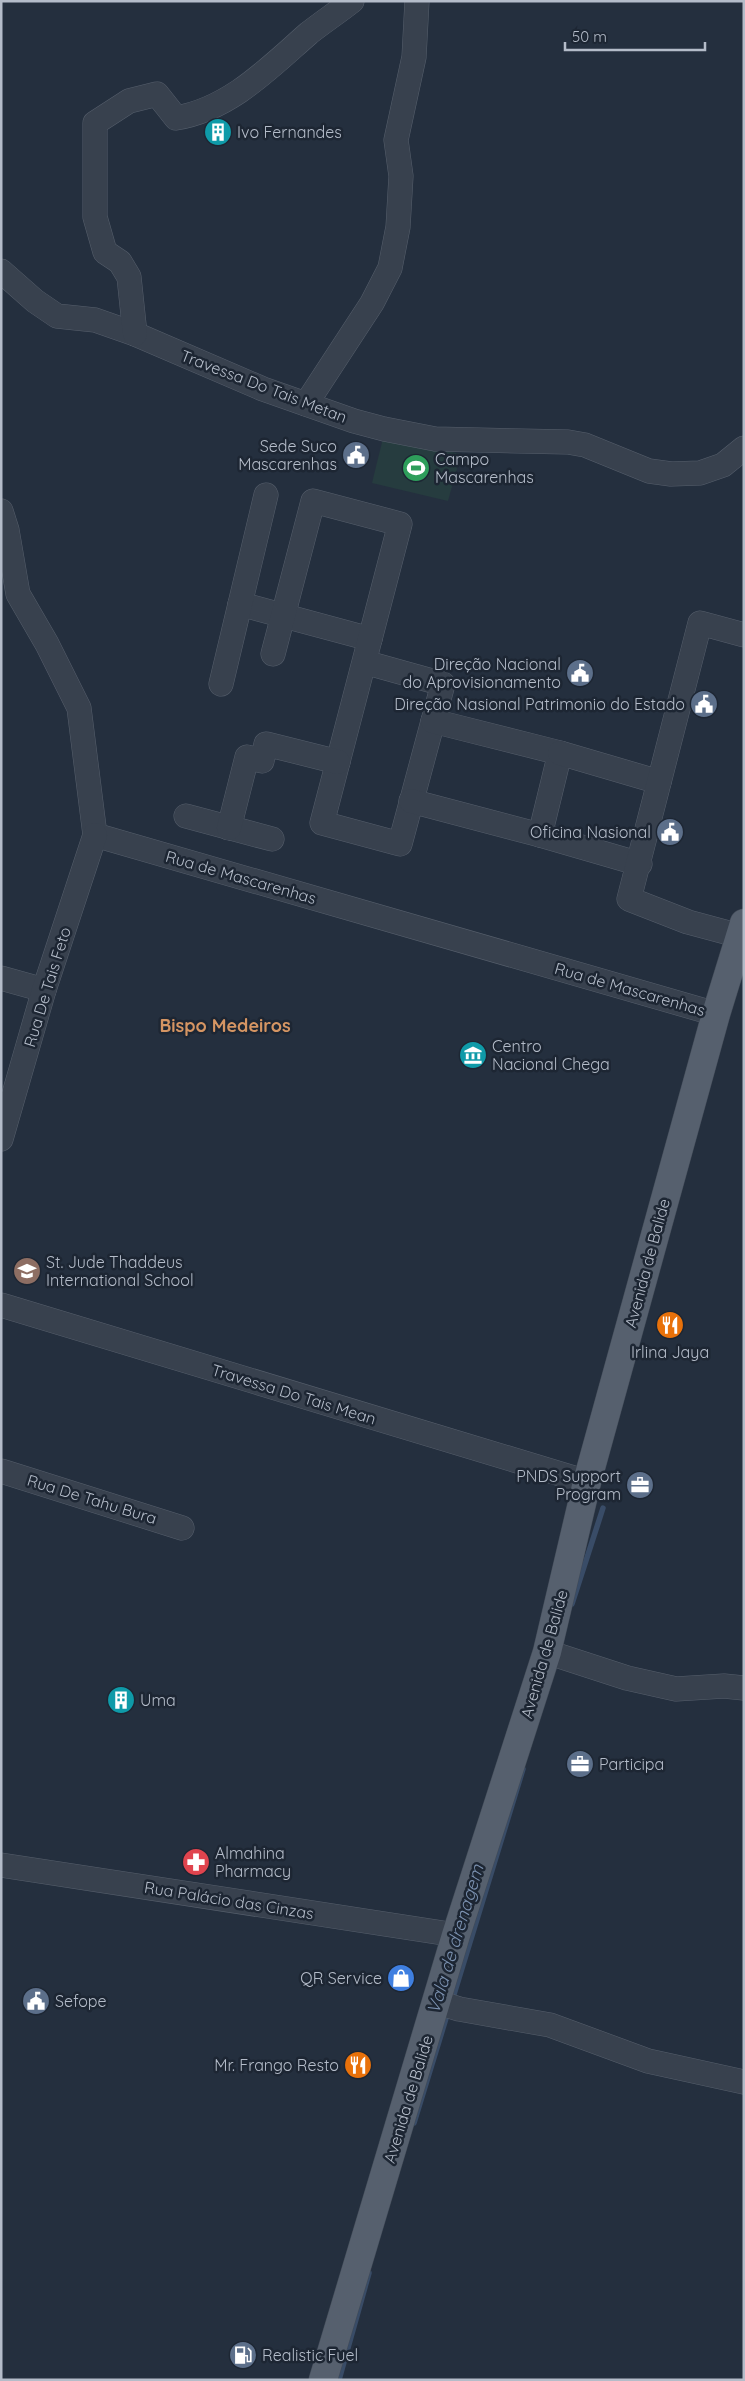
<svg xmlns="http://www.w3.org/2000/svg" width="745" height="2381" viewBox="0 0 745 2381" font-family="Quicksand,sans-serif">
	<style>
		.green { fill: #263c3f }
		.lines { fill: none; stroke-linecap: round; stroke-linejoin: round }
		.stream { stroke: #394c67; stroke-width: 5.5 }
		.minor-casing { stroke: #565f6c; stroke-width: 25 }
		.major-casing { stroke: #414a57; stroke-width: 29 }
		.minor { stroke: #38414e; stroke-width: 24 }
		.major { stroke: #56606e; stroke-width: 28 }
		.labels { text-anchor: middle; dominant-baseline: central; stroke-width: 5; stroke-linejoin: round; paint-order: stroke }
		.poi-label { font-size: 16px; fill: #b4bcc9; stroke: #1d2633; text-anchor: start }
		.street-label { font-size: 16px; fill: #b4bcc9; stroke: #1d2633 }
		.neighbourhood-label { font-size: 18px; font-weight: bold; fill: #d59563; stroke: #1d2633 }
		.water-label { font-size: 18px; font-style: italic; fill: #7c92b1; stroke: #1d2633 }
	</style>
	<rect width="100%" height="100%" fill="#242f3e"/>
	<path class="green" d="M383,438L461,454L448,501L372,483Z"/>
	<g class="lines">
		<g class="stream">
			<path d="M572,1604L603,1508"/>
			<path d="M452,2001L523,1769"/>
			<path d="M414,2123L448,2012"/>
			<path d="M339,2380L369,2273"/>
		</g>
		<g class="minor-casing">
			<g id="minor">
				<path d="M1,271L35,301L57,316L95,320L135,334L263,389L354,421L384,429L435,439L568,442L585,445L649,471L671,474L700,473L723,465L744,448"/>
				<path d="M135,334L129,277L120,262L105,252L95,217V123L129,101L157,94L176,118C230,109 269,68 309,33C323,22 338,12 352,1"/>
				<path d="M306,404L372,303L390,268L398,227L401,176L396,140L414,57L417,1"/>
				<path d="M1,511L7,530L18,594L47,644L79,708L95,835L716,1014"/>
				<path d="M240,604L370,639"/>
				<path d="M273,654L313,501L400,524L322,823L400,844L443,684L364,662"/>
				<path d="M221,684L266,495"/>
				<path d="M433,721L560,753L540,835"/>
				<path d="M560,753L659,782"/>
				<path d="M411,801L540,835L640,864"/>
				<path d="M186,816L272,839"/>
				<path d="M229,828L247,757L262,761L266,744L338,762"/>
				<path d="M740,936L688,922L629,899L700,623L744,635"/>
				<path d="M1,978L44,990"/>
				<path d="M1,1139L44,990L95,835"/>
				<path d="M1,1305L587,1482"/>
				<path d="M1,1471L182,1528"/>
				<path d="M547,1652L627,1678L676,1689L724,1686L744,1688"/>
				<path d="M1,1865L456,1935"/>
				<path d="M437,2002L459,2009L550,2025L648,2061L744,2082"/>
			</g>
		</g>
		<g class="major-casing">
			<path id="major" d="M323,2380L456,1935L547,1652L587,1482L716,1014L744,923"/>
		</g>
		<use href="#minor" class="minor"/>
		<use href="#major" class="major"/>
	</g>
	<defs>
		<g id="building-disc" transform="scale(1.4375)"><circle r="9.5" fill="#0f9aa8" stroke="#1d2633"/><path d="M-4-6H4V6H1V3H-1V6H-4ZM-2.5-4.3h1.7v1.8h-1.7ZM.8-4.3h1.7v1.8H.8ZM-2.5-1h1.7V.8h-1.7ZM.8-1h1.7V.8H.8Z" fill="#fff"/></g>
		<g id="civic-disc" transform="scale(1.4375)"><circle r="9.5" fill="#5c6f8a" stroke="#1d2633"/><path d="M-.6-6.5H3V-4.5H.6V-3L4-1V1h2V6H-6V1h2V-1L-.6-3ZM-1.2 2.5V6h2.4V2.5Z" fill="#fff"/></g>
		<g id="stadium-disc" transform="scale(1.4375)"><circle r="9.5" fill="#2e9e5b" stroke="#1d2633"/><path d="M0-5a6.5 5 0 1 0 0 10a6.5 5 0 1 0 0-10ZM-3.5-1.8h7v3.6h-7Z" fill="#fff"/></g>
		<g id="museum-disc" transform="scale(1.4375)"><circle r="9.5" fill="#0f9aa8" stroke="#1d2633"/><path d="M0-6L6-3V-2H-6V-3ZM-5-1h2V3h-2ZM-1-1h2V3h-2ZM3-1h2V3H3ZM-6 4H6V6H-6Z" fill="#fff"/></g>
		<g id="school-disc" transform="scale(1.4375)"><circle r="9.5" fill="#8d6e63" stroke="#1d2633"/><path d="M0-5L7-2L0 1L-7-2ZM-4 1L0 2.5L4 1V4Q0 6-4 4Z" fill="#fff"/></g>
		<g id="restaurant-disc" transform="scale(1.4375)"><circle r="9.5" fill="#e8710a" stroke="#1d2633"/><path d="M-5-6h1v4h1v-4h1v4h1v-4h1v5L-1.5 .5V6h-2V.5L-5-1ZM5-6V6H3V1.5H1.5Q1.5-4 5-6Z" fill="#fff"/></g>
		<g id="office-disc" transform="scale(1.4375)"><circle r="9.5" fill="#5c6f8a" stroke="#1d2633"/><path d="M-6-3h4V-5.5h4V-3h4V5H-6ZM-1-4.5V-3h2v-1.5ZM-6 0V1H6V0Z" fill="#fff"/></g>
		<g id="pharmacy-disc" transform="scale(1.4375)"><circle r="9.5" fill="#e0444e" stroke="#1d2633"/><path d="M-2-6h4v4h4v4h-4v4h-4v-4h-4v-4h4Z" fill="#fff"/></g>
		<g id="shop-disc" transform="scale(1.4375)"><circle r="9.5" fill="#3f7fe0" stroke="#1d2633"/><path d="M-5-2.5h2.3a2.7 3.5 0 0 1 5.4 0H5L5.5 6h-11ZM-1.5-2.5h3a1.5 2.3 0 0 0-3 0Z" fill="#fff"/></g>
		<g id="fuel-disc" transform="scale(1.4375)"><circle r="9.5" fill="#5c6f8a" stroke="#1d2633"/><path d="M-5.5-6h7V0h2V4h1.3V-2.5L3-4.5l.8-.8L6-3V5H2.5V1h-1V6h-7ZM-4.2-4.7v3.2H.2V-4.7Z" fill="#fff"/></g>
	</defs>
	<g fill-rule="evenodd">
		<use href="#building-disc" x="218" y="132"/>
		<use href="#civic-disc" x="356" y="455"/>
		<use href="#stadium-disc" x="416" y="468"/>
		<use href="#civic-disc" x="580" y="673"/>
		<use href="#civic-disc" x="704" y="704"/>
		<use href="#civic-disc" x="670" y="832"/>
		<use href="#museum-disc" x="473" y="1055"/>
		<use href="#school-disc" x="27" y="1271"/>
		<use href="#restaurant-disc" x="670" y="1325"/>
		<use href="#office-disc" x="640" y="1485"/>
		<use href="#building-disc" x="121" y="1700"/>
		<use href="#office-disc" x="580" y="1764"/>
		<use href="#pharmacy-disc" x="196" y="1862"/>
		<use href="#shop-disc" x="401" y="1978"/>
		<use href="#civic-disc" x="36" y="2001"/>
		<use href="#restaurant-disc" x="358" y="2065"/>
		<use href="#fuel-disc" x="243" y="2355"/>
	</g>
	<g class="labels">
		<g class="poi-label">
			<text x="237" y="132">Ivo Fernandes</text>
			<text x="337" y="446" text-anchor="end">Sede Suco<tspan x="337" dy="18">Mascarenhas</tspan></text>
			<text x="435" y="459">Campo<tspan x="435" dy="18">Mascarenhas</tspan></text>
			<text x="561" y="664" text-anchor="end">Direção Nacional<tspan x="561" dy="18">do Aprovisionamento</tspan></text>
			<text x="685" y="704" text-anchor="end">Direção Nasional Patrimonio do Estado</text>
			<text x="651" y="832" text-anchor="end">Oficina Nasional</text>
			<text x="492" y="1046">Centro<tspan x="492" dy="18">Nacional Chega</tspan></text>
			<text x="46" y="1262">St. Jude Thaddeus<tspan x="46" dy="18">International School</tspan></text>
			<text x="670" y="1352" text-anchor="middle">Irlina Jaya</text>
			<text x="621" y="1476" text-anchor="end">PNDS Support<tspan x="621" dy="18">Program</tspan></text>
			<text x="140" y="1700">Uma</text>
			<text x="599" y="1764">Participa</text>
			<text x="215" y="1853">Almahina<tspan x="215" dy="18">Pharmacy</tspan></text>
			<text x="382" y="1978" text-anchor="end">QR Service</text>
			<text x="55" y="2001">Sefope</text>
			<text x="339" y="2065" text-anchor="end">Mr. Frango Resto</text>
			<text x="262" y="2355">Realistic Fuel</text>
		</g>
		<g class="street-label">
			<text transform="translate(264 386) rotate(21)">Travessa Do Tais Metan</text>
			<text transform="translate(241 877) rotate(16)">Rua de Mascarenhas</text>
			<text transform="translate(47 987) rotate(-73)">Rua De Tais Feto</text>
			<text transform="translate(630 989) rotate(16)">Rua de Mascarenhas</text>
			<text transform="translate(647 1263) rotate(-75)">Avenida de Balide</text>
			<text transform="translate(294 1394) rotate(17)">Travessa Do Tais Mean</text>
			<text transform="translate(92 1499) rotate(17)">Rua De Tahu Bura</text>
			<text transform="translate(544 1654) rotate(-74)">Avenida de Balide</text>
			<text transform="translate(229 1900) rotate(9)">Rua Palácio das Cinzas</text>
			<text transform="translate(408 2099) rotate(-73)">Avenida de Balide</text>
		</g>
		<g class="neighbourhood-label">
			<text x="225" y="1025">Bispo Medeiros</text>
		</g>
		<g class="water-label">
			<text transform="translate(455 1939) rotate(-73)">Vala de drenagem</text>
		</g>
	</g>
	<rect width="745" height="2381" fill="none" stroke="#b4bcc9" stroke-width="5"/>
	<path d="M565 42v8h140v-8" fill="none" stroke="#b4bcc9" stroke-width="2.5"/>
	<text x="572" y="42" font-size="15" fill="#b4bcc9" stroke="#1d2633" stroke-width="4" paint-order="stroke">50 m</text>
</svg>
